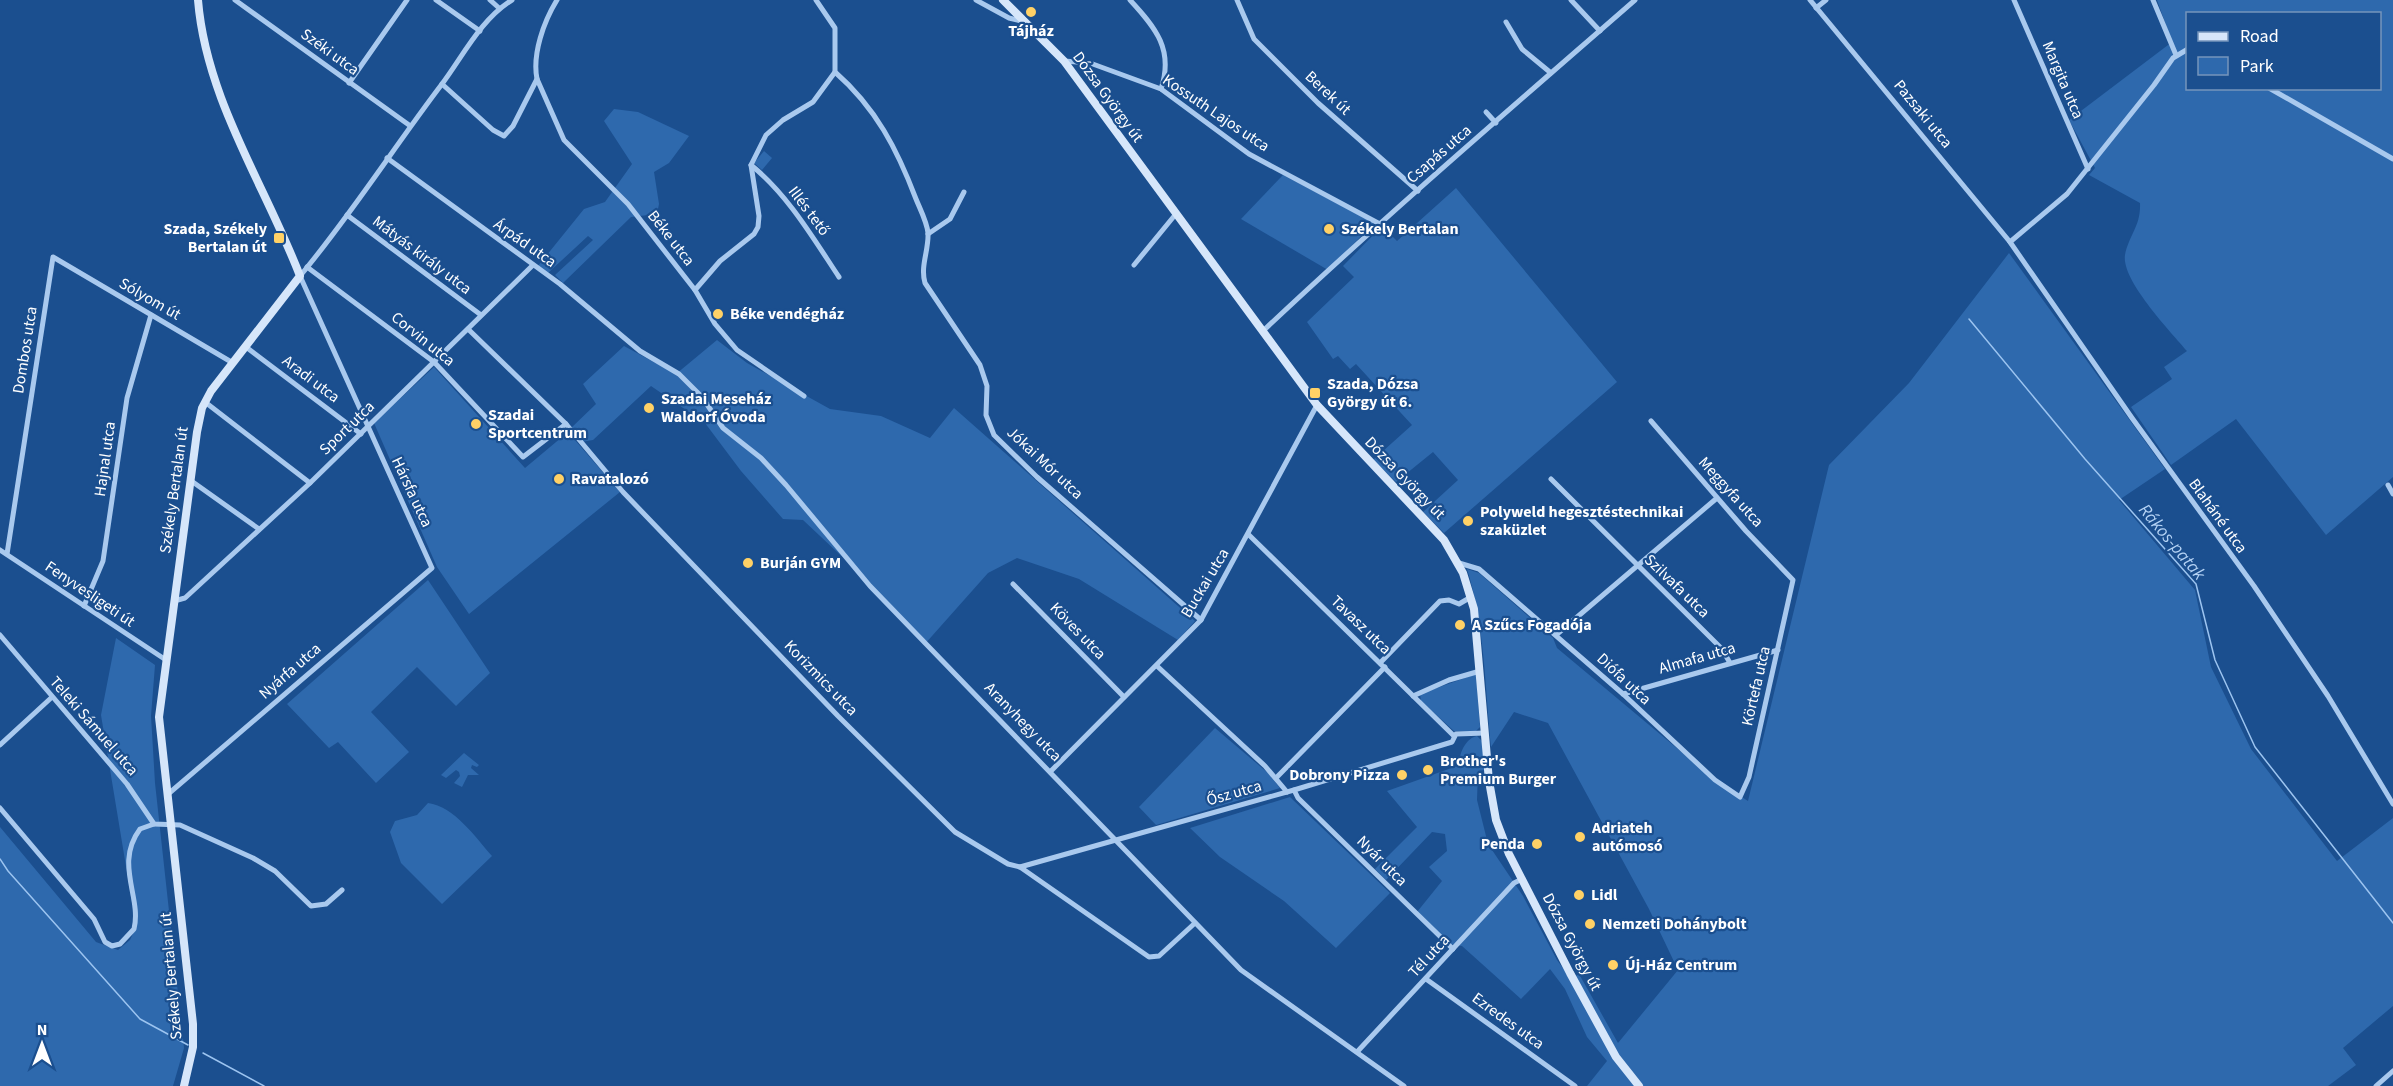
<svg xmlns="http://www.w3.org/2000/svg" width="2393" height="1086" viewBox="0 0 2393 1086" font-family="'Source Sans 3',sans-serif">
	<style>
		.green { fill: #2e69ad; fill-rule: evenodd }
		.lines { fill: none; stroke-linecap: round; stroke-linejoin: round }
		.stream { stroke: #9cc4f0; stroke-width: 1.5 }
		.street { stroke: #a9c9ee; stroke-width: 5 }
		.secondary { stroke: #d6e6fa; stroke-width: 8 }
		.poi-dot { fill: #ffd166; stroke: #1b4f8f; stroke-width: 2 }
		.labels { text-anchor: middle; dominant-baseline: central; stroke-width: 4.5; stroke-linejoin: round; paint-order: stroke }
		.poi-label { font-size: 16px; font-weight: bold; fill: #fff; stroke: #1b4f8f; text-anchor: start }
		.street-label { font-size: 16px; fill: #fff; stroke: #1b4f8f }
		.water-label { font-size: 18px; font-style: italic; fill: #b5d3f5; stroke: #1b4f8f }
	</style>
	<rect width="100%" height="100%" fill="#1b4f8f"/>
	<g class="green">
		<path d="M2157,0H2393V477L2326,535L2236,419L2171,465L2131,407L2172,379L2164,367L2187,351C2171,332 2121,280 2125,255C2129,235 2141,226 2140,203L2089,175L2095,168L2069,120L2172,42ZM2188,14H2380V88H2188Z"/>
		<path d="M614,109L638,112L689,136L669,163L654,172L659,204L657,214L631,217L563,283L555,275L593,240L588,236L548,273L538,266L584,209L605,202L632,164L604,121Z"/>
		<path d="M764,151L772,158L762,170L754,163Z"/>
		<path d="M1283,175L1374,223L1328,270L1241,219Z"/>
		<path d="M1456,188L1617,382L1444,533L1423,512L1458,480L1433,452L1396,482L1373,460L1412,425L1356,364L1350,369L1338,356L1333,359L1307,322L1354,277L1343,266L1382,226L1397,241Z"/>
		<path d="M2009,253L2165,469L2119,500L2195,590L2211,667L2251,749L2337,861L2393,818V1006L2343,1048L2356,1065L2328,1086H1587L1607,1061L1587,1037L1565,989L1550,969L1521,999L1462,946L1449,944L1417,912L1442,881L1429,867L1447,851L1445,834L1432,832L1386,880L1375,869L1417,827L1387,791L1460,765C1458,754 1466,738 1477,736L1482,741L1484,770L1478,771L1477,800L1488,844L1523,896L1557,960L1571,979L1579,974L1618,1043L1678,970L1649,909L1548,723L1514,712L1491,747C1485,688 1485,626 1467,569L1479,573L1553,638L1557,648L1715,780L1748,801L1829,465L1909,383Z"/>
		<path d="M717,340L747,363L830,409L881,416L930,438L954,408L1195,621L1178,640L1079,579L1017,558L988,573L924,645L869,582L803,520L783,519L741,471L705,423L651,386L593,440L581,442L570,429L596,404L583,384L624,346L676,374Z"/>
		<path d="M434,367L525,468L568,432L620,492L469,614L437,567L374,423Z"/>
		<path d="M428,580L490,673L456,706L417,667L371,712L409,752L376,783L338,742L329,748L287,704Z"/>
		<path d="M116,638L155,665L151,716L155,783L184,1048L173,1086H0V827L96,942L118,950L130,940L136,927L101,715Z"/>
		<path d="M1476,674L1480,727L1475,732L1454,731L1421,701L1420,694Z"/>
		<path d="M1215,728L1268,773L1280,788L1156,825L1139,807Z"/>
		<path d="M464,753L479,765L477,767L472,765L471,768L479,775H468L462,787L454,783L460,776L459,772L456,770L446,778L441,775Z"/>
		<path d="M1290,797L1390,893L1336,948L1284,901L1220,857L1190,828Z"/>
		<path d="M428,803C454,806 476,838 492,856L442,904L401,863L390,832L395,821L417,815Z"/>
	</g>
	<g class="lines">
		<g class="stream">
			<path d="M1969,319L2085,459L2196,584L2215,660L2255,747L2393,923"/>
			<path d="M0,859L8,871L140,1019L188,1045"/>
			<path d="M203,1053L264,1086"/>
		</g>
		<g class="street">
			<path d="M235,0L409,125"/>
			<path d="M436,0L480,31"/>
			<path d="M490,0L499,8"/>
			<path d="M557,0C544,21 532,54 537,79L564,140L628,204L695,290L715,324L737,350L804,396"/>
			<path d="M816,0L835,28V72C876,108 897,149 916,199C920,209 927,222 928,233C929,250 920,266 925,283L980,365L987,386L986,415L994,435L1037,477L1201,620"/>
			<path d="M976,0L1009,18L1021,21"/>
			<path d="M1130,0C1156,28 1174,50 1161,89"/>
			<path d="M1237,0L1254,39L1318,103L1418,191"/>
			<path d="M1571,0L1600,31"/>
			<path d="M1810,0L2010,242L2132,418L2254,586L2328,696L2393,804"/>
			<path d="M2014,0L2088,169"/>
			<path d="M2153,0L2176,55"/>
			<path d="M1816,8L1826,0"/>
			<path d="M1506,22L1522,49L1551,73"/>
			<path d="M1064,61L1090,63L1161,89L1249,154L1378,223"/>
			<path d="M349,83L407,0"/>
			<path d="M442,84L493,130L504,136L513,126L537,79"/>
			<path d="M2269,88L2393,159"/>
			<path d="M1486,112L1496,123"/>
			<path d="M387,158L560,284L640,351L679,374L702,397L723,428L761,458L786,485L870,586L1241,970L1404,1086"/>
			<path d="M751,165C788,195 813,238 839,277"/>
			<path d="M347,215L481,315"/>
			<path d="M928,234L950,219L964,192"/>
			<path d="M2010,242L2067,194L2154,85L2173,58L2188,49"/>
			<path d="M1134,265L1175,215"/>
			<path d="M307,267L434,362L523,457L566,424"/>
			<path d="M695,290L720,261L754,234L758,227L759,216L751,165L766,135L783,120L813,102L835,72"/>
			<path d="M468,329L566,424L623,492L838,716L955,832L1008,864L1020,867L1149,957L1159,956L1195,923"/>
			<path d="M1263,331C1384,217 1510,109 1635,0"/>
			<path d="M246,347L361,434"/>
			<path d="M205,402L310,483"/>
			<path d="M1551,479L1722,649L1730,663"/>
			<path d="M190,480L259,529"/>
			<path d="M2388,485L2393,494"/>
			<path d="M1249,535L1454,736"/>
			<path d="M0,550L166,660"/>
			<path d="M7,554L53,257L233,363"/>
			<path d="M1459,563L1479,569L1623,694L1715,780L1740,797L1749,777L1793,580L1746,531L1651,421"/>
			<path d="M1013,584L1124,697"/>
			<path d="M174,601L185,598L310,483L533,265"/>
			<path d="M84,606L103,561L127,398L151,315"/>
			<path d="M0,635L127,784L154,824L180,825L253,858L275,871L311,906L326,904L342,890"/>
			<path d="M1556,635L1717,498"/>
			<path d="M1380,663L1440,601L1449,600L1459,604L1471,597"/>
			<path d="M1157,666L1265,766L1287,792"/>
			<path d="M1623,694L1778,650"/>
			<path d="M1413,696L1449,680L1480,671"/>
			<path d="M0,745L51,698"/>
			<path d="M1051,771L1201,620L1317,405"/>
			<path d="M1276,778L1385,667"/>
			<path d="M1294,790L1298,798L1453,949"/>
			<path d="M167,795L432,568L300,276C351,215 394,147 442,84C463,56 481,19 512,0"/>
			<path d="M0,808L94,919L105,942L112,946L120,944L134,929C142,897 114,864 140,829L154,824"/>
			<path d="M1020,867L1294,790L1452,742L1456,734L1485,733"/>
			<path d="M1426,979L1575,1086"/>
			<path d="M1357,1052L1514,883L1522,879"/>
			<path d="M2376,1086L2393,1071"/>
		</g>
		<g class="secondary">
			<path d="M1003,0L1064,61L1317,405L1444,540L1463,573L1474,609L1489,781L1496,820L1509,854L1570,973L1616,1057L1639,1086"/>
			<path d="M184,1086L193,1047V1024L159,717L197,432L202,408L211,391L300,276C265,185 206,99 198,0"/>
		</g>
	</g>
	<g class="poi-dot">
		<circle cx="1031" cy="12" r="6"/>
		<circle cx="1329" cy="229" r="6"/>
		<rect x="273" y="232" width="12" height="12" rx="3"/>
		<circle cx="718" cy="314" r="6"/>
		<rect x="1309" y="387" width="12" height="12" rx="3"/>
		<circle cx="649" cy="408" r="6"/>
		<circle cx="476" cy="424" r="6"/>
		<circle cx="559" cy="479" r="6"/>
		<circle cx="1468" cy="521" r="6"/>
		<circle cx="748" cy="563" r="6"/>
		<circle cx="1460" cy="625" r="6"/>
		<circle cx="1428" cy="770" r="6"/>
		<circle cx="1402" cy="775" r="6"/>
		<circle cx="1580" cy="837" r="6"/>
		<circle cx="1537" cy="844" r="6"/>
		<circle cx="1579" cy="895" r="6"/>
		<circle cx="1590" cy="924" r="6"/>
		<circle cx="1613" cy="965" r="6"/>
	</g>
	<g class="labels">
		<g class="poi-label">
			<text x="1031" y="31" text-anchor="middle">Tájház</text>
			<text x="267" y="229" text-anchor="end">Szada, Székely<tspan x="267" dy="18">Bertalan út</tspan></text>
			<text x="1341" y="229">Székely Bertalan</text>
			<text x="730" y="314">Béke vendégház</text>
			<text x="1327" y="384">Szada, Dózsa<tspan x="1327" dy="18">György út 6.</tspan></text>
			<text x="661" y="399">Szadai Meseház<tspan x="661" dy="18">Waldorf Óvoda</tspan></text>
			<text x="488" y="415">Szadai<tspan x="488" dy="18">Sportcentrum</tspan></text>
			<text x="571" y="479">Ravatalozó</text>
			<text x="1480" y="512">Polyweld hegesztéstechnikai<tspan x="1480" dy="18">szaküzlet</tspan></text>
			<text x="760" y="563">Burján GYM</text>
			<text x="1472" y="625">A Szűcs Fogadója</text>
			<text x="1440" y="761">Brother's<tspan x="1440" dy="18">Premium Burger</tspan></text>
			<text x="1390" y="775" text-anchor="end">Dobrony Pizza</text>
			<text x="1592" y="828">Adriateh<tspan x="1592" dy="18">autómosó</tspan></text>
			<text x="1525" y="844" text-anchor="end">Penda</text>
			<text x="1591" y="895">Lidl</text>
			<text x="1602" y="924">Nemzeti Dohánybolt</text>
			<text x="1625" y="965">Új-Ház Centrum</text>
		</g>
		<g class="street-label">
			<text transform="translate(330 52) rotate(36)">Széki utca</text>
			<text transform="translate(2063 80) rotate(67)">Margita utca</text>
			<text transform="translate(1328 93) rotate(43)">Berek út</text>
			<text transform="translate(1108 97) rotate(54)">Dózsa György út</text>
			<text transform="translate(1216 113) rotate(34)">Kossuth Lajos utca</text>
			<text transform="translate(1923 114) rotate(51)">Pazsaki utca</text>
			<text transform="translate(1439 154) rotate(-41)">Csapás utca</text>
			<text transform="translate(809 211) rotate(53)">Illés tető</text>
			<text transform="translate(671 238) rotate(52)">Béke utca</text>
			<text transform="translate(525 243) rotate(35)">Árpád utca</text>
			<text transform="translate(422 255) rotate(37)">Mátyás király utca</text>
			<text transform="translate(150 299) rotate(30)">Sólyom út</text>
			<text transform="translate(423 339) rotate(39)">Corvin utca</text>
			<text transform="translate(25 350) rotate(-81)">Dombos utca</text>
			<text transform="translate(311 379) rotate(37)">Aradi utca</text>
			<text transform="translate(347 428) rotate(-44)">Sport utca</text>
			<text transform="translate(105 459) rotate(-82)">Hajnal utca</text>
			<text transform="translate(1045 463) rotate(43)">Jókai Mór utca</text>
			<text transform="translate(1405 478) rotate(46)">Dózsa György út</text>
			<text transform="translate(174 490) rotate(-82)">Székely Bertalan út</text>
			<text transform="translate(412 492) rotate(65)">Hársfa utca</text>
			<text transform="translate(1731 492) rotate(48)">Meggyfa utca</text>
			<text transform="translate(2218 516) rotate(54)">Blaháné utca</text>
			<text transform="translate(1205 583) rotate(-59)">Buckai utca</text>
			<text transform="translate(1677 586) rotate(44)">Szilvafa utca</text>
			<text transform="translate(90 594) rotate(34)">Fenyvesligeti út</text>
			<text transform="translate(1361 625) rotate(44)">Tavasz utca</text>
			<text transform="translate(1078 631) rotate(46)">Köves utca</text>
			<text transform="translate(1697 658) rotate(-16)">Almafa utca</text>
			<text transform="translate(290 671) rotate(-41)">Nyárfa utca</text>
			<text transform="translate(821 678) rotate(46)">Korizmics utca</text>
			<text transform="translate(1624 679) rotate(43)">Diófa utca</text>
			<text transform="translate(1756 686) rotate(-77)">Körtefa utca</text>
			<text transform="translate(1023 722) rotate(46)">Aranyhegy utca</text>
			<text transform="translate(94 726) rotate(49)">Teleki Sámuel utca</text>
			<text transform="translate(1234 793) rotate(-16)">Ősz utca</text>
			<text transform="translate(1382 861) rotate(45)">Nyár utca</text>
			<text transform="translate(1572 942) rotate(62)">Dózsa György út</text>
			<text transform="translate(1429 956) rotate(-47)">Tél utca</text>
			<text transform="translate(171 976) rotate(-95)">Székely Bertalan út</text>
			<text transform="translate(1508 1021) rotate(36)">Ezredes utca</text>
		</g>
		<g class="water-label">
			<text transform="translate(2172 542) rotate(50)">Rákos-patak</text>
		</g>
	</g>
	<rect x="2186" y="12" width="195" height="78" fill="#1b4f8f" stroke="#7695bc" stroke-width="1.5"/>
	<rect x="2198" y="32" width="30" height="9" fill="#d6e6fa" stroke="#7695bc" stroke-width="1.5"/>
	<text x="2240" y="42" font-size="18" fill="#ffffff">Road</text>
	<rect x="2198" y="57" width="30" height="18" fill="#2e69ad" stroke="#7695bc" stroke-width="1.5"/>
	<text x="2240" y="72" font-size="18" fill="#ffffff">Park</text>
	<g transform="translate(42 1044)" stroke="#1b4f8f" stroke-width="4.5" paint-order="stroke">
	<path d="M0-4.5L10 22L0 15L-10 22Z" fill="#ffffff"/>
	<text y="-9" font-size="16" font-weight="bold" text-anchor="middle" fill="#ffffff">N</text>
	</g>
</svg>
